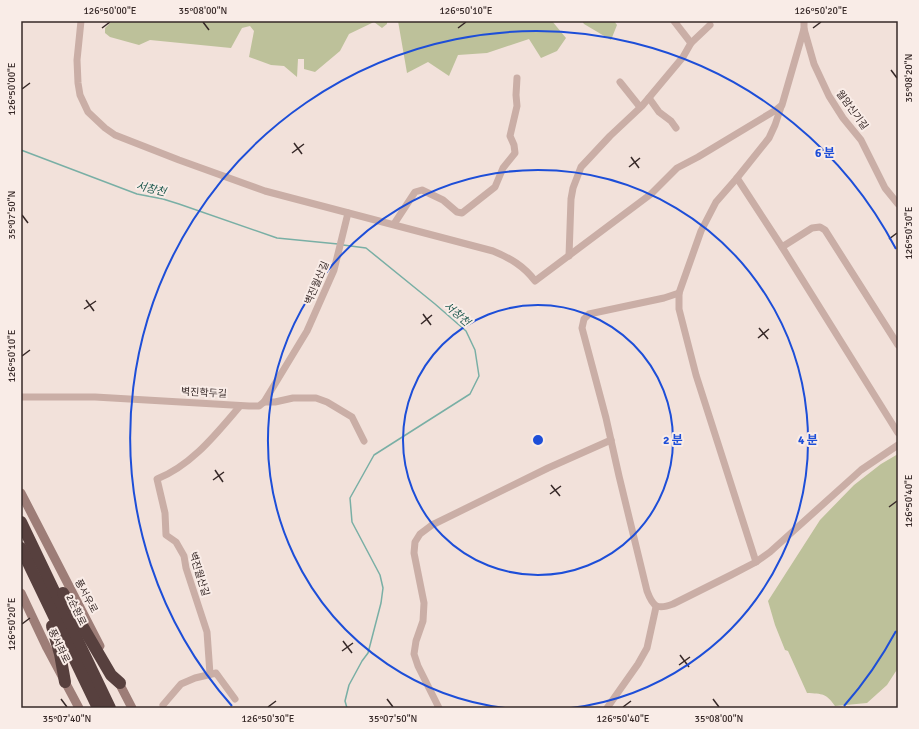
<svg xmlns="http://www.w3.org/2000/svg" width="919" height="729" viewBox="0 0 919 729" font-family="Signika,'Noto Sans KR',sans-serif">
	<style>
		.green { fill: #bdc19a }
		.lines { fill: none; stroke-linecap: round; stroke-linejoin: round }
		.stream { stroke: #79afa5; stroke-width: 1.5 }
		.street { stroke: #caaea6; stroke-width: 7 }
		.secondary { stroke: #9d7d77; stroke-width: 9 }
		.highway { stroke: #57403e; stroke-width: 12 }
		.ticks { fill: none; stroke: #362827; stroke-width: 1.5 }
		.ring { fill: none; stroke: #1d4ed8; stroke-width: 2 }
		.labels { text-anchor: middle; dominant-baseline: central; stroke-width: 4; stroke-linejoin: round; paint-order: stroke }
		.street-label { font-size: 10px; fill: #362827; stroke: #f9ece7 }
		.water-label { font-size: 11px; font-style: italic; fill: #1c584e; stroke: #f9ece7 }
		.centre { fill: #1d4ed8; stroke: #f9ece7; stroke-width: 2 }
		.ring-label { font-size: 12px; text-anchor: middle; font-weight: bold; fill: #1d4ed8; stroke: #f9ece7; stroke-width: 4; stroke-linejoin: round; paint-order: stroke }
		.neatline { fill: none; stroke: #362827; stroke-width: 1.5 }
		.ticks-label { font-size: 10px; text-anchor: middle; fill: #362827 }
	</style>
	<rect width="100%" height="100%" fill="#f2e1da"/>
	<g class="green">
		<path d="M112,21H387V24L382,28L374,22L349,34L340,51L315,72L304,69V59H298L297,77L284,66L271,65L249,57L254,31L250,26L242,28L231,48L150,40L139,45L110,37L105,33V28Z"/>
		<path d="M398,21H552L566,38L557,51L541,58L529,39L487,53L458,55L449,76L428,62L407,73Z"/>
		<path d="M582,21H614L617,25L611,40L584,24Z"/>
		<path d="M898,454V668L887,685L867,703L835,706C826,693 823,694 807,693L788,651L785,650L775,625L768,601L820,520L854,485L881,464Z"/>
	</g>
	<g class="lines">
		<g class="stream">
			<path d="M21,150L137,194L163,199L179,204L277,238L338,244"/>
			<path d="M343,245L366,248L435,304L466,331L475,350L479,376L470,394L374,455L350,498L352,522L380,575L383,588L381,603L368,653L362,661L349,685L345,701L347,708"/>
		</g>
		<g class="street">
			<path d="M81,21L77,60L78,83L80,95L88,112L105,128L115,135L179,160L265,191L493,251C510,258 524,266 535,281L651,194L677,168L698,157L776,110L782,105L804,29"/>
			<path d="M674,21L691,43"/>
			<path d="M804,21V29L814,64L829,96L843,118L861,140L885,188L898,204"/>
			<path d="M620,82L640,107"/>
			<path d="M649,98L659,112L671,121L676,128"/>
			<path d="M737,178L782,247L898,433"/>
			<path d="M394,224L415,192L422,190L443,200L457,212L462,213L495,187L503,168L515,153L514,145L510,136L517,106L516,95L517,78"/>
			<path d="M782,247L812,228L820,227L825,230L898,345"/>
			<path d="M569,256L571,199L573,188L581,167L610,136L642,106L683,57L691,43L710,25"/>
			<path d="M679,293L664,298L589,314L584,319L582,328L606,418L619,476L647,591C653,607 657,610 673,604L731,575L756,562L770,552L861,470L898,445"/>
			<path d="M21,397H95L249,406H259L264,402H275L293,398H316L327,402L352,417L364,441"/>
			<path d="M264,402L307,331L334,270L348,213"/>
			<path d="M756,562L696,375L679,309V293L701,231L716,202L737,178L769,138L775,125L781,107"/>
			<path d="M210,674L207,632L186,568L184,556L176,542L166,535L165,513L157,479C192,465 216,434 240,406"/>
			<path d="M163,705L181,684L195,678L216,673L235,699"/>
			<path d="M439,708L418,666L414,654L416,641L423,621L424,603L414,553L415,542L420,534L432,525L548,468L611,440"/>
			<path d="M607,708L638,664L647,648L656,607"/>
		</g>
		<g class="secondary">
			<path d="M21,493L100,646"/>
			<path d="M21,593L47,648L79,708"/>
			<path d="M117,679L132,708"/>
		</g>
		<g class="highway">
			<path d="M21,522L110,708"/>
			<path d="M21,548L98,708"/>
			<path d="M63,593L111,675L120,683"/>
			<path d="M52,626L60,654L65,682"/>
		</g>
	</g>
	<path class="ticks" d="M203,22L209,30M102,28L110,22M458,28L466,22M813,28L821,22M891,70L897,78M22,89L30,83M294,143L302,154M292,153L304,144M631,157L639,168M629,167L640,158M22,215L28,223M889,239L897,233M86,300L94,311M84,309L96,301M423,314L431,325M421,324L432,315M759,328L768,339M758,338L769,329M22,356L30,350M215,470L223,482M213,480L224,472M551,485L560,496M550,494L561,486M889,507L897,501M22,624L30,618M343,641L352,653M342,651L353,643M680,655L689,667M679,665L690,657M61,699L67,707M387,699L393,707M713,699L719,707M268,707L276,701M623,707L631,701"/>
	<g class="ring">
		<circle cx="538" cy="440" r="135"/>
		<path d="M505 708A270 270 0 1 1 571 708"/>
		<path d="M896 631A406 406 0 0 1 844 706M232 706A406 406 0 1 1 896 249"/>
	</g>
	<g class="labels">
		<g class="street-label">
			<text transform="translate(852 110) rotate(54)">월암신기길</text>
			<text transform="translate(317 283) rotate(-67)">벽진월산길</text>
			<text transform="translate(204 393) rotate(3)">벽진학두길</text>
			<text transform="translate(199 574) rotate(73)">벽진월산길</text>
			<text transform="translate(86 596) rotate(62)">풍서우로</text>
			<text transform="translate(76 610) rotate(64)">2순환로</text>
			<text transform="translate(59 646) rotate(64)">풍서좌로</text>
		</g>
		<g class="water-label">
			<text transform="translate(151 189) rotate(14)">서창천</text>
			<text transform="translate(457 314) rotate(41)">서창천</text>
		</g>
	</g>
	<circle cx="538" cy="440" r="6" class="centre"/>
	<g class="ring-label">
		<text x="825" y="157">6 분</text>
		<text x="673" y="444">2 분</text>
		<text x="808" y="444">4 분</text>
	</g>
	<rect width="919" height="729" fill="none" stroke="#f9ece7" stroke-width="44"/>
	<rect x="22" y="22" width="875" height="685" class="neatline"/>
	<g class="ticks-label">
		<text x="110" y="14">126°50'00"E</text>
		<text x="203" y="14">35°08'00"N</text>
		<text x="466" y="14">126°50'10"E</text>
		<text x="821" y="14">126°50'20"E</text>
		<text transform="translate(908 78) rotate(-90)" y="4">35°08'20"N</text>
		<text transform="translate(11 89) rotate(-90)" y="4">126°50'00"E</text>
		<text transform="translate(11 215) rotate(-90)" y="4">35°07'50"N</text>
		<text transform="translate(908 233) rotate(-90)" y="4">126°50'30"E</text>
		<text transform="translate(11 356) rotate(-90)" y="4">126°50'10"E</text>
		<text transform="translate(908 501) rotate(-90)" y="4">126°50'40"E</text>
		<text transform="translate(11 624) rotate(-90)" y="4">126°50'20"E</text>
		<text x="67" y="722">35°07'40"N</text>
		<text x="268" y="722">126°50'30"E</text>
		<text x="393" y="722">35°07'50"N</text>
		<text x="623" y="722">126°50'40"E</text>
		<text x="719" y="722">35°08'00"N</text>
	</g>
</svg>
